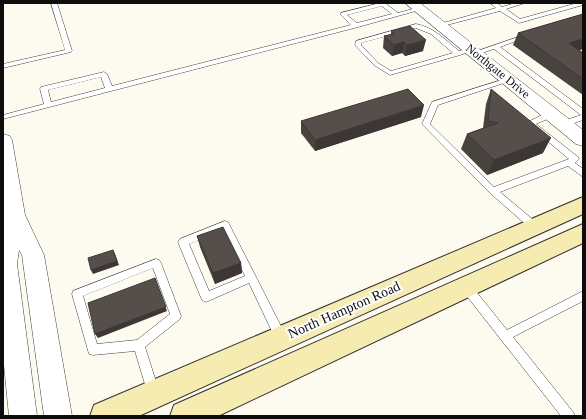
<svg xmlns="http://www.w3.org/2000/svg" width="586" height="419" viewBox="0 0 586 419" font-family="Georgia,serif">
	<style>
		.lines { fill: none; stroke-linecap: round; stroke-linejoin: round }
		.service-casing { stroke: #404040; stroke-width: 1 }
		.tertiary-casing { stroke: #404040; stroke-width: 1 }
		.secondary-casing { stroke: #2f2f2f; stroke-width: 2 }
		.service { fill: #fff; fill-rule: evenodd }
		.tertiary { fill: #fff; fill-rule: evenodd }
		.secondary { fill: #f6ecb2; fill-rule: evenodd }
		.wall { fill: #494340 }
		.shaded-wall { fill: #3c3734 }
		.building { fill: #554e4b; stroke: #3c3734 }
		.labels { text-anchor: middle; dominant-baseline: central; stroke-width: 4; stroke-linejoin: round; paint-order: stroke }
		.far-street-label { font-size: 12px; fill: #0d0d0d; stroke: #fff }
		.street-label { font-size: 14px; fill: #0d0d0d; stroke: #fff }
	</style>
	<rect width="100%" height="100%" fill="#fdfaf0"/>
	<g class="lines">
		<g class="service-casing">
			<g id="service">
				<path d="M51,3H57L72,51L71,52L3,68V64L65,50Z"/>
				<path d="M380,3H385L398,13L420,7L423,9L358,27L3,119V115L44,104L40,89L41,87L104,72L107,74L112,86L351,25L341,15V13ZM382,6L392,14L357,23L347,15ZM101,77L105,88L51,102L48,90Z"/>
				<path d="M490,3H497L502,7L515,3H525L506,9L520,19L577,3H583V5L519,23L500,11L439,27L436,25L496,8Z"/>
				<path d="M416,24C434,27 445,40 459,51L471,48L474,50L460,55L390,75L374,65L355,45L356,41ZM416,28L431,34L453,53L391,71L378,63L361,45V43Z"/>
				<path d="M524,35L529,36L500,47L583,109V120L563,127L560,126V122L581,115L494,49L475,55L472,53Z"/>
				<path d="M508,78L510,79V81L438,105L430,124L494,187L569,159L526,123L548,112H554V116L536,124L578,157L579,159L575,163L583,169V177L568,166L500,192L537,223L539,226L537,229H531L490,193L422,124L432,102Z"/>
				<path d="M225,221L228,222L285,334L286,338L285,342L281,343L277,342L249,283L206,302L202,300L178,242L180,239ZM223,230L245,276L209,291L189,244Z"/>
				<path d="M156,259L159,260L161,263L181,316L180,319L145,347L159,391L157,395L153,397L149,395L147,391L135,351L93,355L89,354L72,294L73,291ZM153,268L170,314L137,340L97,344L83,296Z"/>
				<path d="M466,283L470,284L507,330L583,291V301L513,337L573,412L575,416H561L462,290L461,287L462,284Z"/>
			</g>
		</g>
		<g class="tertiary-casing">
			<g id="tertiary">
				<path d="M405,3H420L583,130V146L576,144Z"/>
				<path d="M3,134L10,136L12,140L25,215L44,255L72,416H44L22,255L19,250L17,264L37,416H9L3,355Z"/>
			</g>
		</g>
		<g class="secondary-casing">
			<g id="secondary">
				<path d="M583,197V214L139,416H90L94,405Z"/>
				<path d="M583,224V243L218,416H170L174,405Z"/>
			</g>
		</g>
		<use href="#service" class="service"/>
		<use href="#tertiary" class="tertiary"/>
		<use href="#secondary" class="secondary"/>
	</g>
	<g class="wall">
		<path d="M583,14V49L579,50L583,53V95L513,45L518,33Z"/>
		<path d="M391,31L423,51L405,56L402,53L392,56L383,48L384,36L391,34Z"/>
		<path d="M491,89L543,153L487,175L461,149L467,134L483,128L486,104Z"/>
		<path d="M421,117L315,151L301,133V121Z"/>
		<path d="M197,236L241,263L242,273L215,284L200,247Z"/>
	</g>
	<g class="shaded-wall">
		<path d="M583,39V49L563,55L569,43Z"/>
		<path d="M426,40L423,51L405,56L407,45Z"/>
		<path d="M404,42L402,53L392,56L394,45Z"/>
		<path d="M424,105L421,117L315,151V140Z"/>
		<path d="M551,138L543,153L487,175L494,160Z"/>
		<path d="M113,250L115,254L119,265L93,274L91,270Z"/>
		<path d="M241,263L242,273L215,284L213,273Z"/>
		<path d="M155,278L167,311L98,338L95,334Z"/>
	</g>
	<g class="building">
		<path d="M583,14V39L569,43L583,53V79L518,33Z"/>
		<path d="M410,26L426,40L407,45L404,42L394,45L384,36L394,34L391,31Z"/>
		<path d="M408,89L424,105L315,140L301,121Z"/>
		<path d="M491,89L551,138L494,160L467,134L498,123L488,121Z"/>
		<path d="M223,227L241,263L213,273L197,236Z"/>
		<path d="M113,250L117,261L91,270L88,258Z"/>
		<path d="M155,278L166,307L95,334L88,303Z"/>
	</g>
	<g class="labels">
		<g class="far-street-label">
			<text transform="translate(498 71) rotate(39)">Northgate Drive</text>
		</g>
		<g class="street-label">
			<text transform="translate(344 310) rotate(-24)">North Hampton Road</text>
		</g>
	</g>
	<rect width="586" height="419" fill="none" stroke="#0d0d0d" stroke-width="8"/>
</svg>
